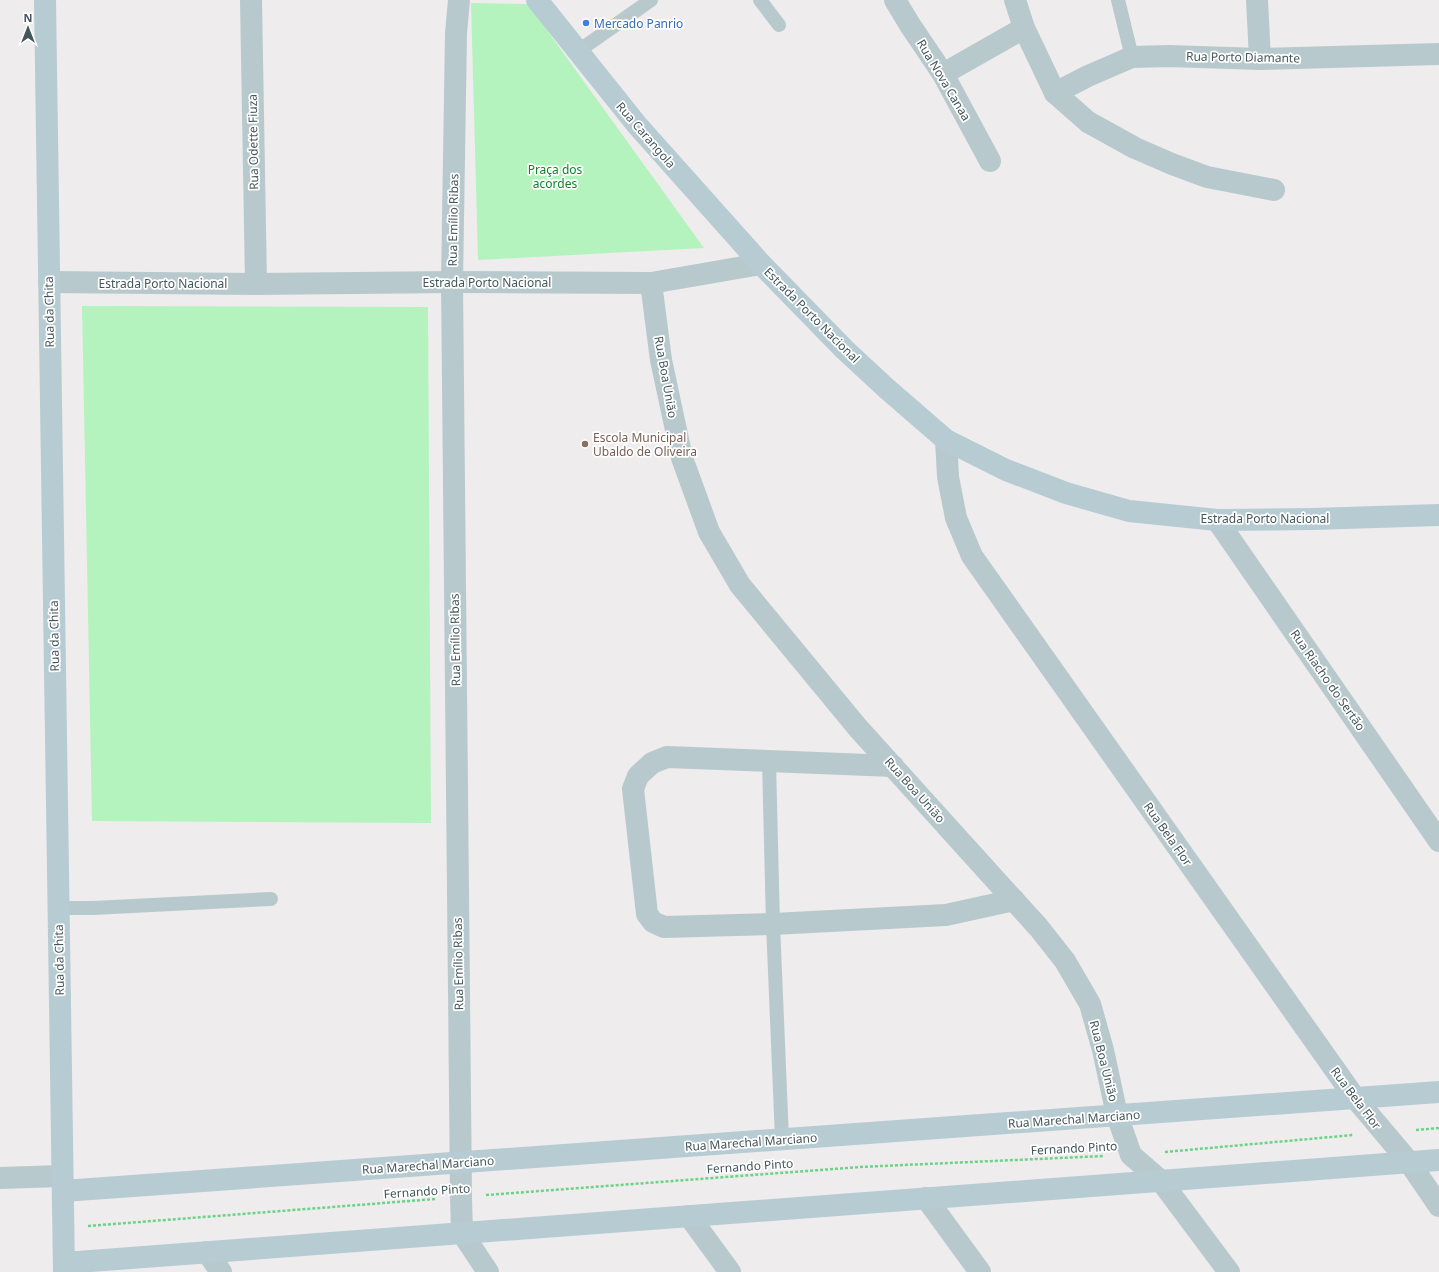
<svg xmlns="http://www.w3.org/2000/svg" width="1439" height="1272" viewBox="0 0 1439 1272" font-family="'Noto Sans',sans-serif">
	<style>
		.green { fill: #b4f3bd }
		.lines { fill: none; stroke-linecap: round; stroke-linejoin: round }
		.path { stroke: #69d485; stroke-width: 2.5; stroke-dasharray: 3 2; stroke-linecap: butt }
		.lane { stroke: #b8c9cd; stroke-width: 14 }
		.street { stroke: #b8c9cd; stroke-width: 22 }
		.secondary { stroke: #b7cbd3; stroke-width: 22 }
		.shop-dot { fill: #3f7fe0; stroke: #fff; stroke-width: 1.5 }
		.education-dot { fill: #8d6e63; stroke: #fff; stroke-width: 1.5 }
		.labels { text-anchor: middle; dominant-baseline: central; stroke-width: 3.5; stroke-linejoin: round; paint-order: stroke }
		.shop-label { font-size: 12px; fill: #366cbe; stroke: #fff; text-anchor: start }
		.street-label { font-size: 12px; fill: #43565b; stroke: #fff }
		.park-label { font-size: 12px; fill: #0d832b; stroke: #fff }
		.education-label { font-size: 12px; fill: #785e54; stroke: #fff; text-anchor: start }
	</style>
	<rect width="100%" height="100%" fill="#efeced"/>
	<g class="green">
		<path d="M471,3L528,4L704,248L478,260Z"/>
		<path d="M82,306L428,307L431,823L92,821Z"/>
	</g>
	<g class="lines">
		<g class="path">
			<path d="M1416,1130L1439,1128"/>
			<path d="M1165,1152L1353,1135"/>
			<path d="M486,1195L860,1167L1104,1156"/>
			<path d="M88,1226L435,1199"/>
		</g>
		<g class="lane">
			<path d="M760,0L779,25"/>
			<path d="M1118,0L1132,57"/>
			<path d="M577,52L651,0"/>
			<path d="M769,761L773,924L782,1139"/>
			<path d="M58,908H93L271,899"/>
		</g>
		<g class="street">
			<path d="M251,0L256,284"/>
			<path d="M459,0L456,33L452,282L461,1197L462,1233L488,1272"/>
			<path d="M895,0L910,25L943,74L990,161"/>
			<path d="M1015,0L1024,28L1055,93L1088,122L1135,148L1172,164L1207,177L1274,190"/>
			<path d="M1257,0L1260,59"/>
			<path d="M943,74L1024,28"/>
			<path d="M1055,93L1088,76L1132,57L1169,56L1260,59L1439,54"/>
			<path d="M49,282L256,284L452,282L651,283L761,264"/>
			<path d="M651,283L661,360L682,458L709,532L740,585L858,728L1039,928L1065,961L1090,1004L1103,1050L1117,1115L1131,1155L1161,1181L1229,1272"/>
			<path d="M946,440L948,477L956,518L972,556L1355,1098L1409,1162L1439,1206"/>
			<path d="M1217,520L1439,841"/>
			<path d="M893,766L667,757L652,763L638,776L633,789L647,914L653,922L664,927L773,924L946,915L1014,900"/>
			<path d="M0,1178L62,1176"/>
			<path d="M926,1198L980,1272"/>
			<path d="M689,1216L730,1272"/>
			<path d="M207,1252L221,1272"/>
		</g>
		<g class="secondary">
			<path d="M45,0L64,1272"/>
			<path d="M537,0L637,125L761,264L845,350L886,388L946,440L1006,470L1066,493L1129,511L1217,520L1313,519L1439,515"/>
			<path d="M63,1191L1439,1092"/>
			<path d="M64,1263L1439,1160"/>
		</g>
	</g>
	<circle class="shop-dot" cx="586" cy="23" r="4"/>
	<circle class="education-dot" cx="585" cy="444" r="4"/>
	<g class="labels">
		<g class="shop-label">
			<text x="594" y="23">Mercado Panrio</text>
		</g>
		<g class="street-label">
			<text transform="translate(1243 57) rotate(1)">Rua Porto Diamante</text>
			<text transform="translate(944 80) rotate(59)">Rua Nova Canaa</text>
			<text transform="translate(646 135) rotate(49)">Rua Carangola</text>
			<text transform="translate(253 142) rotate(-91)">Rua Odette Fiuza</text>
			<text transform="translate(453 220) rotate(-89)">Rua Emílio Ribas</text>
			<text x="487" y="282">Estrada Porto Nacional</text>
			<text x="163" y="283">Estrada Porto Nacional</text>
			<text transform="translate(49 312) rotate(-91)">Rua da Chita</text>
			<text transform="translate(812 315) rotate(45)">Estrada Porto Nacional</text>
			<text transform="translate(666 377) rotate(80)">Rua Boa União</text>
			<text x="1265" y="518">Estrada Porto Nacional</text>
			<text transform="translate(54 636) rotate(-91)">Rua da Chita</text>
			<text transform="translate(455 640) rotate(-91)">Rua Emílio Ribas</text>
			<text transform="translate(1328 680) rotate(55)">Rua Riacho do Sertão</text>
			<text transform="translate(915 790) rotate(48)">Rua Boa União</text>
			<text transform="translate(1168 834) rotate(55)">Rua Bela Flor</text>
			<text transform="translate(59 960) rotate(-91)">Rua da Chita</text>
			<text transform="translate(458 964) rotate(-91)">Rua Emílio Ribas</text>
			<text transform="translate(1104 1061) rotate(76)">Rua Boa União</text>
			<text transform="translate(1356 1098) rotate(53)">Rua Bela Flor</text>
			<text transform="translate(1074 1119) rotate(-4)">Rua Marechal Marciano</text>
			<text transform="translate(751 1142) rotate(-4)">Rua Marechal Marciano</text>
			<text transform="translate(1074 1148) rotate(-3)">Fernando Pinto</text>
			<text transform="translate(428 1165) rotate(-4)">Rua Marechal Marciano</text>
			<text transform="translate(750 1166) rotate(-4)">Fernando Pinto</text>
			<text transform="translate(427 1191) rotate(-4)">Fernando Pinto</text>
		</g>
		<g class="park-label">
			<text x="555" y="169">Praça dos<tspan x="555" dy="14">acordes</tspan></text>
		</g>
		<g class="education-label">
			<text x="593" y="437">Escola Municipal<tspan x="593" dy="14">Ubaldo de Oliveira</tspan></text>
		</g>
	</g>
	<g transform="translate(28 28)" stroke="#ffffff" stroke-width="3" paint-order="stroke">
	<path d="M0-3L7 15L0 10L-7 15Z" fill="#43565b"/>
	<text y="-6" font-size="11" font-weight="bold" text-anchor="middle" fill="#43565b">N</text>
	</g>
</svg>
